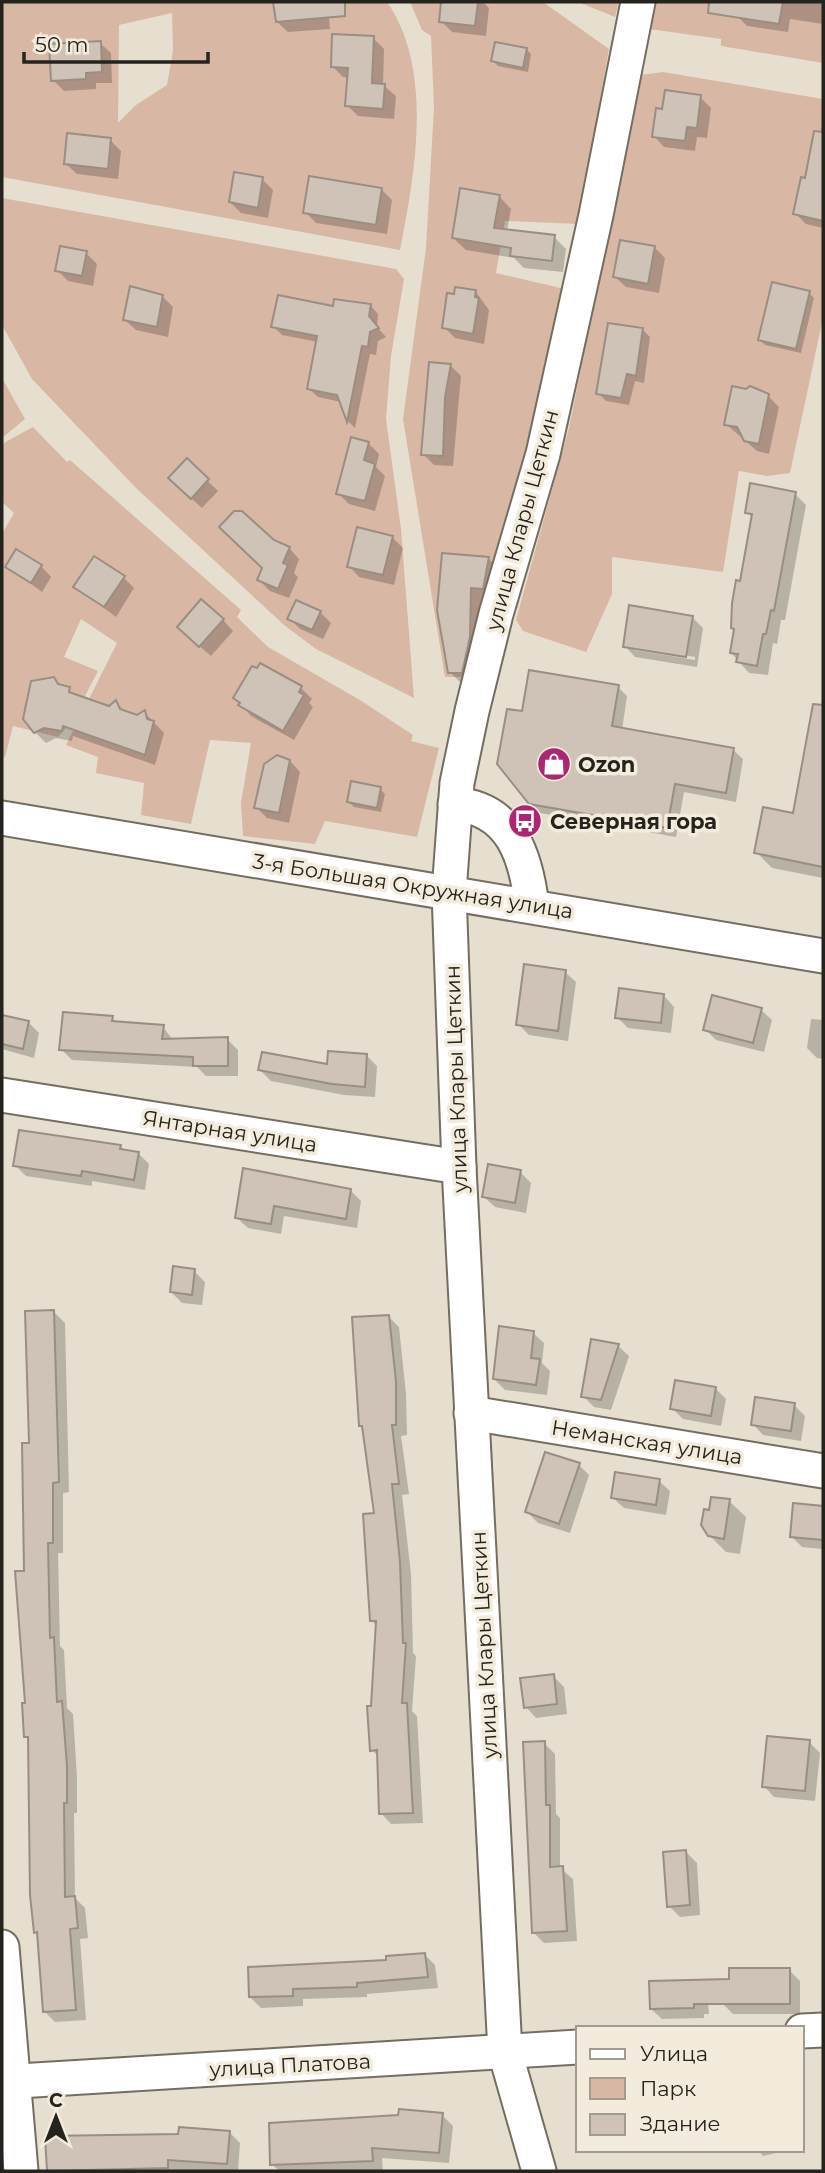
<svg xmlns="http://www.w3.org/2000/svg" width="825" height="2173" viewBox="0 0 825 2173" font-family="Montserrat,sans-serif">
	<style>
		.green { fill: #d9b7a5; fill-rule: evenodd }
		.shadow { fill: #0003; fill-rule: evenodd }
		.building { fill: #cfc2b6; stroke: #9a8e82; stroke-width: 2 }
		.lines { fill: none; stroke-linecap: round; stroke-linejoin: round }
		.minor-casing { stroke: #746e60; stroke-width: 37 }
		.minor { stroke: #fff; stroke-width: 33 }
		.labels { text-anchor: middle; dominant-baseline: central; stroke-width: 7; stroke-linejoin: round; paint-order: stroke }
		.street-label { font-size: 21px; fill: #25231d; stroke: #f3ecdc }
		.poi-label { font-size: 21px; font-weight: bold; fill: #25231d; stroke: #f3ecdc; text-anchor: start }
	</style>
	<rect width="100%" height="100%" fill="#e6dfcf"/>
	<g class="green">
		<path d="M2,2H387C434,69 415,174 400,250L2,177ZM172,13L173,51L167,85L136,105L118,123L119,25Z"/>
		<path d="M410,2H543L609,49L578,224L505,221L496,273L565,289L554,350L471,677H445L403,419L426,248L434,107L431,36L422,30Z"/>
		<path d="M578,2H619L615,17Z"/>
		<path d="M653,2H823V63L721,46V39L649,29Z"/>
		<path d="M663,72L823,99V318L790,473L767,476L739,471L723,572L612,557V594L586,652L523,631L516,620L569,428L640,75Z"/>
		<path d="M2,198L396,269L404,279L391,356L386,419L401,529L414,698L316,649L284,625L136,488L32,379L2,325Z"/>
		<path d="M2,378L25,419L2,438Z"/>
		<path d="M33,427L67,462L70,460L241,610L237,617L268,647L360,700L413,735L411,741L439,748L417,837L325,821L315,844L243,836L241,803L251,743L210,740L191,824L141,815L144,783L96,773L98,757L66,745L117,643L81,619L64,657L98,671L72,721L58,737L13,726L5,757L2,756V534L14,513L2,502V444Z"/>
	</g>
	<g class="shadow">
		<path d="M275,2H321L328,8L330,29L288,32L277,22Z"/>
		<path d="M443,2H483L489,8L486,36L452,32L441,21Z"/>
		<path d="M741,2H823V24L790,19L788,32L747,26L738,17Z"/>
		<path d="M373,38L384,49L383,85L396,96L394,119L358,116L347,105L349,78L343,77L332,66Z"/>
		<path d="M100,43L111,53L112,83H96V89L64,91L53,80Z"/>
		<path d="M526,49L531,54L528,72L498,66L493,61Z"/>
		<path d="M700,97L711,108L707,138L697,137L695,151L664,147L654,136L664,111Z"/>
		<path d="M823,121V228L806,224L795,213L813,144L818,145Z"/>
		<path d="M110,140L121,151L118,179L77,174L66,164Z"/>
		<path d="M262,179L273,190L268,218L241,213L230,202Z"/>
		<path d="M381,189L392,200L387,234L316,223L305,212Z"/>
		<path d="M499,196L511,209L507,231L554,237L566,249L563,272L524,268L514,258L466,250L453,238Z"/>
		<path d="M654,247L665,258L659,293L626,287L615,277Z"/>
		<path d="M86,253L97,264L93,286L68,281L57,270Z"/>
		<path d="M476,292L489,310L484,344L455,338L444,327Z"/>
		<path d="M809,293L814,298L801,353L765,345L760,340Z"/>
		<path d="M162,296L173,307L168,337L136,330L125,320Z"/>
		<path d="M370,305L378,314L377,327L386,337L378,341L376,355L370,354L355,428L348,421L341,402L318,397L309,389L318,342L282,335L273,326Z"/>
		<path d="M642,329L650,337L644,383L635,381L629,405L606,401L598,393Z"/>
		<path d="M450,365L461,376L453,466L434,465L423,454Z"/>
		<path d="M746,391L768,396L779,407L769,454L757,451L726,424Z"/>
		<path d="M369,444L379,454L376,467L385,476L375,511L349,504L338,493Z"/>
		<path d="M187,461L218,491L202,508L181,489Z"/>
		<path d="M795,494L806,505L785,620H781L777,644L773,643L768,675L749,673L731,653L753,518L746,512Z"/>
		<path d="M392,537L403,548L394,585L359,577L349,566Z"/>
		<path d="M273,542L289,548L299,559L294,573L298,577L289,598L270,591L259,580Z"/>
		<path d="M444,555L489,559L499,570L494,599L481,598L480,649L472,683H461L450,672Z"/>
		<path d="M7,566H41L51,577L42,592Z"/>
		<path d="M124,578L134,588L116,617L76,587Z"/>
		<path d="M320,612L331,623L323,639L300,629L289,618Z"/>
		<path d="M692,617L703,628L697,667L635,657L625,646ZM634,647L695,657V660L634,650Z"/>
		<path d="M223,620L233,631L211,656L190,638Z"/>
		<path d="M53,679L77,697L110,708L116,703L126,713L137,717L144,712L164,733L155,765L73,736L72,741L56,738L46,743L35,732Z"/>
		<path d="M618,687L627,696L622,730L733,750L743,759L736,802L684,792L676,837L540,813L530,803L524,713Z"/>
		<path d="M301,688L312,699L309,703L313,707L294,740L251,716L235,698Z"/>
		<path d="M811,723L823,726V878L772,868L756,852L795,815Z"/>
		<path d="M290,761L300,772L289,823L267,818L256,807Z"/>
		<path d="M380,789L385,794L381,812L354,807L349,802Z"/>
		<path d="M565,972L576,982L568,1041L529,1035L518,1024Z"/>
		<path d="M664,996L674,1007L671,1033L628,1028L617,1017Z"/>
		<path d="M761,1010L772,1020L764,1052L716,1040L705,1029Z"/>
		<path d="M2,1017L28,1022L39,1033L34,1058L2,1049Z"/>
		<path d="M112,1018L117,1023L163,1027L173,1040L227,1039L238,1050V1076H206L197,1067L72,1060L61,1049Z"/>
		<path d="M811,1019L823,1020V1059L817,1058L807,1048Z"/>
		<path d="M366,1055L377,1066L375,1097L344,1095L271,1081L260,1070L329,1067Z"/>
		<path d="M120,1146L125,1151L138,1153L149,1164L145,1190L92,1181V1186L26,1176L15,1165Z"/>
		<path d="M245,1171L350,1190L361,1201L357,1228L284,1216L281,1234L248,1228L237,1218Z"/>
		<path d="M520,1172L531,1183L526,1213L495,1207L484,1197Z"/>
		<path d="M194,1271L205,1282L202,1305L182,1303L171,1292Z"/>
		<path d="M54,1312L65,1323L69,1492L63,1493V1553H58L60,1646L64,1650L67,1708L73,1714L77,1778V1813H74L75,1898L85,1908L88,1938L80,1939L86,2020L55,2022L44,2011L39,1936L35,1932L29,1741L26,1737L31,1445Z"/>
		<path d="M388,1316L399,1327L406,1394L407,1435L401,1436L409,1494L402,1495L411,1574L413,1653L416,1656L412,1711L417,1716L423,1823L391,1824L381,1813L379,1757L372,1750L377,1626L372,1621L376,1514L365,1430L360,1426Z"/>
		<path d="M533,1333L544,1343L542,1363L550,1371L547,1395L505,1390L494,1379Z"/>
		<path d="M618,1346L629,1356L611,1410L594,1407L583,1396Z"/>
		<path d="M715,1388L726,1399L721,1426L683,1419L672,1408Z"/>
		<path d="M794,1405L805,1416L801,1441L763,1435L753,1424Z"/>
		<path d="M579,1465L589,1475L570,1533L538,1523L527,1512Z"/>
		<path d="M659,1481L670,1491L666,1515L624,1508L613,1498Z"/>
		<path d="M729,1501L746,1517L740,1554L726,1552L709,1535L710,1512Z"/>
		<path d="M795,1505L823,1508V1549L802,1547L791,1536Z"/>
		<path d="M553,1676L564,1687L567,1714L536,1718L526,1707Z"/>
		<path d="M809,1742L820,1753L815,1801L774,1797L764,1786Z"/>
		<path d="M544,1743L555,1754L556,1814L560,1818V1868L573,1879L577,1941L544,1943L533,1932Z"/>
		<path d="M686,1852L697,1863L700,1915L680,1917L669,1906Z"/>
		<path d="M425,1955L435,1965L438,1988L367,1994V1997L303,1999V2006L261,2008L250,1997Z"/>
		<path d="M789,1970L800,1981V2014H733L722,2003Z"/>
		<path d="M707,1992L709,2014H704V2018L662,2019L651,2009Z"/>
		<path d="M442,2115L453,2126L449,2163L382,2158L383,2171H279L272,2164Z"/>
		<path d="M229,2132L240,2143L238,2171H49L47,2138Z"/>
		<path d="M758,2150H789L763,2156Z"/>
	</g>
	<g class="building">
		<path d="M273,2H345V16L276,22Z"/>
		<path d="M441,2H478L475,26L439,22Z"/>
		<path d="M709,2H783L779,24L708,13Z"/>
		<path d="M332,34L374,36L372,83L385,84L383,109L345,106L348,68L331,67Z"/>
		<path d="M101,41L102,72L86,73V79L51,81L49,44Z"/>
		<path d="M495,42L527,48L523,68L491,61Z"/>
		<path d="M665,90L701,95L697,128L687,127L685,141L652,137L656,108L662,109Z"/>
		<path d="M814,131L823,132V221L793,214L801,177L805,178Z"/>
		<path d="M67,133L111,138L108,169L64,164Z"/>
		<path d="M234,172L263,177L258,208L229,202Z"/>
		<path d="M309,176L382,188L376,225L303,213Z"/>
		<path d="M460,188L500,195L494,228L555,235L552,261L510,256L511,248L452,238Z"/>
		<path d="M620,240L655,246L648,284L613,277Z"/>
		<path d="M60,246L87,251L82,276L55,271Z"/>
		<path d="M772,282L810,291L796,349L758,340Z"/>
		<path d="M130,286L163,295L157,327L123,320Z"/>
		<path d="M455,287L476,290L475,297L479,298L473,334L442,328L447,293L454,294Z"/>
		<path d="M278,295L333,306L334,299L371,304L369,316L379,328L370,332L368,347L362,346L347,422L337,395L307,389L317,336L271,327Z"/>
		<path d="M608,323L643,328L636,376L627,374L621,398L596,394Z"/>
		<path d="M429,362L451,364L445,397L443,456L421,455Z"/>
		<path d="M732,386L746,389L750,386L769,394L759,444L744,441L737,427L724,425Z"/>
		<path d="M351,437L369,442L364,460L375,464L365,501L336,494Z"/>
		<path d="M187,458L209,479L191,499L168,478Z"/>
		<path d="M750,483L796,492L774,611L771,610L766,634H763L757,666L736,662L738,654L730,653L734,629L731,628L732,603L736,580L740,581L752,514L745,513Z"/>
		<path d="M234,511H242L274,540L290,547L283,563L288,565L278,589L257,580L262,568L219,527Z"/>
		<path d="M357,527L393,536L383,575L347,567Z"/>
		<path d="M16,549L42,565L31,583L5,567Z"/>
		<path d="M442,553L489,557L483,589L471,588L470,637L462,673H448L437,610Z"/>
		<path d="M94,556L125,576L104,607L73,587Z"/>
		<path d="M201,599L224,619L199,647L177,627Z"/>
		<path d="M296,600L321,611L312,630L287,619Z"/>
		<path d="M629,605L693,616L686,657L623,647Z"/>
		<path d="M260,663L302,686L299,692L304,695L283,731L238,705L240,703L233,698L252,666L257,668Z"/>
		<path d="M529,670L619,685L612,726L734,748L726,793L675,784L667,828L529,804L497,764L507,709L522,711Z"/>
		<path d="M54,677L58,684L70,687L69,692L109,706L116,700L120,709L137,715L145,710L147,719L154,721L145,755L63,726L62,731L44,728L34,733L23,719L31,681Z"/>
		<path d="M813,704L823,705V867L754,853L763,807L793,813Z"/>
		<path d="M277,755L290,760L279,813L254,808L264,764Z"/>
		<path d="M351,781L381,787L377,808L347,802Z"/>
		<path d="M524,964L566,970L558,1031L516,1025Z"/>
		<path d="M619,988L664,994L661,1023L615,1018Z"/>
		<path d="M712,995L762,1008L753,1043L703,1030Z"/>
		<path d="M63,1012L113,1016L112,1021L164,1025L162,1039L228,1037V1066H193V1057L59,1050Z"/>
		<path d="M2,1015L29,1021L23,1049L2,1044Z"/>
		<path d="M328,1051L367,1054L365,1087L332,1084L258,1070L262,1052L327,1064Z"/>
		<path d="M19,1130L121,1145L120,1149L139,1152L134,1180L82,1171L81,1176L13,1166Z"/>
		<path d="M488,1164L521,1170L515,1203L482,1197Z"/>
		<path d="M243,1168L351,1189L346,1219L274,1206L271,1224L235,1218Z"/>
		<path d="M173,1266L195,1269L192,1295L170,1292Z"/>
		<path d="M54,1310L59,1482L53,1483V1543H48L50,1638L54,1637L57,1702L62,1701L67,1766V1803H64L65,1897L75,1896L78,1928L70,1929L76,2010L43,2012L37,1932L34,1933L30,1895L28,1737H24L22,1703H25L15,1571H24L22,1443H29L25,1311Z"/>
		<path d="M389,1315L396,1382V1425H392L399,1484H392L400,1562L403,1643H406L402,1703H407L413,1813L379,1814L377,1750L370,1751L367,1706H371L376,1621H370L363,1514L374,1513L362,1426H359L352,1317Z"/>
		<path d="M499,1326L534,1331L531,1358L540,1359L536,1385L493,1379Z"/>
		<path d="M591,1339L619,1344L601,1400L581,1397Z"/>
		<path d="M675,1380L716,1387L711,1416L670,1409Z"/>
		<path d="M755,1397L795,1403L791,1431L751,1425Z"/>
		<path d="M545,1452L580,1463L559,1524L525,1512Z"/>
		<path d="M615,1472L660,1479L656,1505L611,1498Z"/>
		<path d="M711,1497L730,1499L724,1539L708,1536L701,1525L704,1509L709,1510Z"/>
		<path d="M793,1503L823,1506V1540L790,1537Z"/>
		<path d="M554,1674L557,1704L524,1708L520,1678Z"/>
		<path d="M767,1736L810,1740L805,1791L762,1787Z"/>
		<path d="M545,1741L546,1805H550V1867L563,1866L567,1931L532,1933L523,1742Z"/>
		<path d="M686,1850L690,1905L667,1907L663,1852Z"/>
		<path d="M425,1953L428,1977L357,1983V1987L293,1989V1996L249,1997L248,1967L386,1960V1956Z"/>
		<path d="M729,1968H790V2004H694V2008L650,2009L649,1981L729,1979Z"/>
		<path d="M399,2109L443,2113L439,2153L372,2148L373,2161L270,2165L269,2123L398,2115Z"/>
		<path d="M179,2127L230,2131L227,2164L168,2160V2168L47,2171L45,2136L178,2134Z"/>
	</g>
	<g class="lines">
		<g class="minor-casing">
			<g id="minor">
				<path d="M455,804C512,809 526,857 532,906"/>
				<path d="M2,818L823,956"/>
				<path d="M2,1095L459,1167"/>
				<path d="M471,1413L823,1471"/>
				<path d="M2,1947L21,2171"/>
				<path d="M802,2031L823,2030"/>
				<path d="M2,2082L578,2047"/>
				<path d="M539,2171L505,2052L459,1167L449,892L457,783L472,711L496,614L543,454L596,215L638,2"/>
			</g>
		</g>
		<use href="#minor" class="minor"/>
	</g>
	<defs>
		<g id="shop-disc" transform="scale(1.75)"><circle r="9.5" fill="#aa2773" stroke="#f3ecdc"/><path d="M-5-2.5h2.3a2.7 3.5 0 0 1 5.4 0H5L5.5 6h-11ZM-1.5-2.5h3a1.5 2.3 0 0 0-3 0Z" fill="#fff"/></g>
		<g id="bus-disc" transform="scale(1.75)"><circle r="9.5" fill="#aa2773" stroke="#f3ecdc"/><path d="M-5-6H5V4H4V6H2V4H-2V6H-4V4H-5ZM-3.5-4V0h7V-4ZM-3.5 1.2v1.5H-2V1.2ZM2 1.2v1.5H3.5V1.2Z" fill="#fff"/></g>
	</defs>
	<g fill-rule="evenodd">
		<use href="#shop-disc" x="554" y="764"/>
		<use href="#bus-disc" x="525" y="821"/>
	</g>
	<g class="labels">
		<g class="street-label">
			<text transform="translate(522 520) rotate(-75)">улица Клары Цеткин</text>
			<text transform="translate(413 886) rotate(9)">3-я Большая Окружная улица</text>
			<text transform="translate(456 1079) rotate(-92)">улица Клары Цеткин</text>
			<text transform="translate(230 1131) rotate(9)">Янтарная улица</text>
			<text transform="translate(647 1442) rotate(9)">Неманская улица</text>
			<text transform="translate(484 1645) rotate(-93)">улица Клары Цеткин</text>
			<text transform="translate(290 2065) rotate(-3)">улица Платова</text>
		</g>
		<g class="poi-label">
			<text x="578" y="764">Ozon</text>
			<text x="550" y="821">Северная гора</text>
		</g>
	</g>
	<rect width="825" height="2173" fill="none" stroke="#25231d" stroke-width="7"/>
	<rect x="576" y="2026" width="228" height="126" fill="#f3ecdc" stroke="#a19c90" stroke-width="2"/>
	<rect x="590" y="2049" width="35" height="10" fill="#ffffff" stroke="#a19c90" stroke-width="2"/>
	<text x="640" y="2061" font-size="21" fill="#25231d">Улица</text>
	<rect x="590" y="2078" width="35" height="21" fill="#d9b7a5" stroke="#a19c90" stroke-width="2"/>
	<text x="640" y="2096" font-size="21" fill="#25231d">Парк</text>
	<rect x="590" y="2114" width="35" height="21" fill="#cfc2b6" stroke="#a19c90" stroke-width="2"/>
	<text x="640" y="2131" font-size="21" fill="#25231d">Здание</text>
	<g transform="translate(56 2117)" stroke="#f3ecdc" stroke-width="5" paint-order="stroke">
	<path d="M0-5L12 26L0 18L-12 26Z" fill="#25231d"/>
	<text y="-10" font-size="19" font-weight="bold" text-anchor="middle" fill="#25231d">С</text>
	</g>
	<path d="M24 52v10h184v-10" fill="none" stroke="#25231d" stroke-width="3.5"/>
	<text x="35" y="52" font-size="21" fill="#25231d" stroke="#f3ecdc" stroke-width="5" paint-order="stroke">50 m</text>
</svg>
